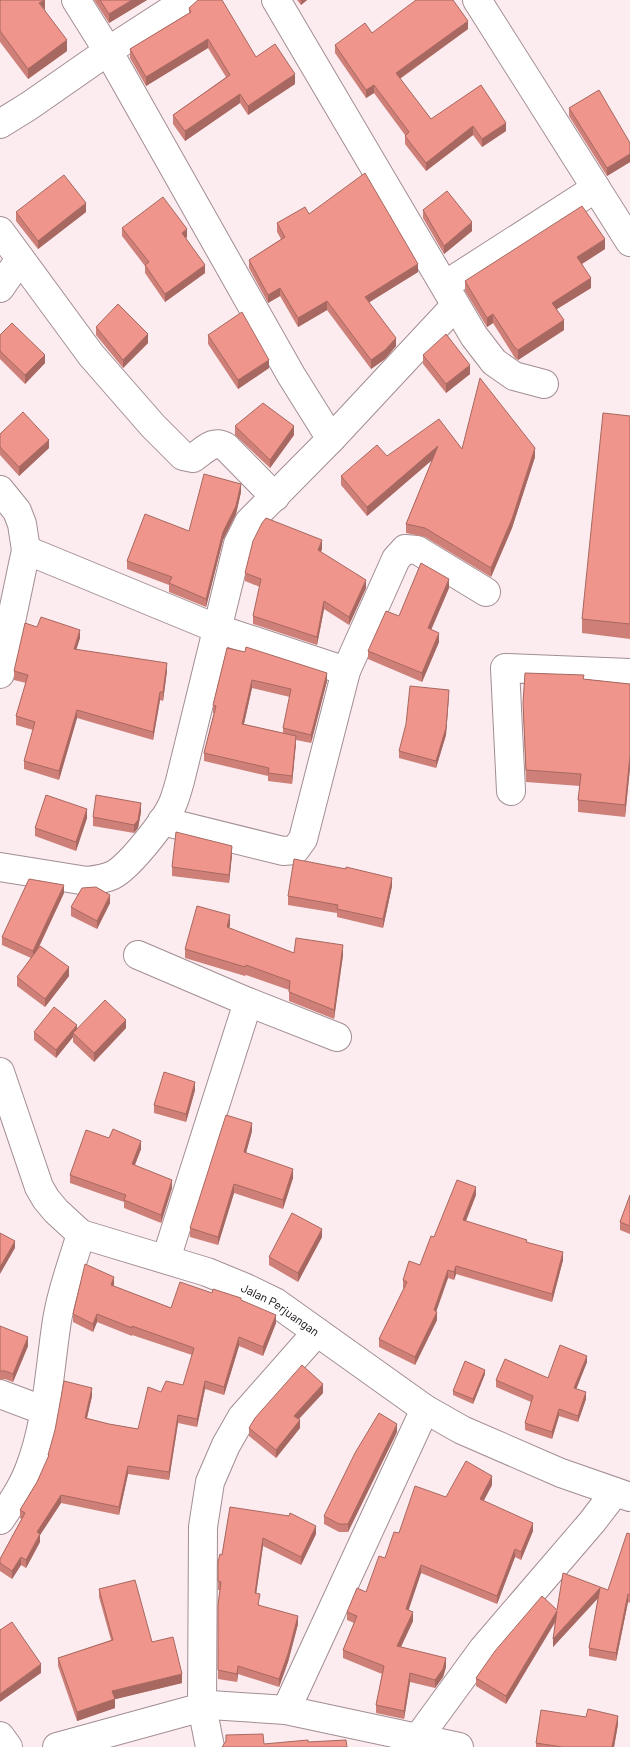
<svg xmlns="http://www.w3.org/2000/svg" width="630" height="1747" viewBox="0 0 630 1747" font-family="Barlow,sans-serif">
	<style>
		.lines { fill: none; stroke-linecap: round; stroke-linejoin: round }
		.street-casing { stroke: #a28e92; stroke-width: 30 }
		.street { stroke: #fff; stroke-width: 28 }
		.wall { fill: #ce8078; fill-rule: evenodd }
		.shaded-wall { fill: #a76861 }
		.building { fill: #ef958b; stroke: #a76861 }
		.labels { text-anchor: middle; dominant-baseline: central; stroke-width: 4.5; stroke-linejoin: round; paint-order: stroke }
		.street-label { font-size: 12px; fill: #130d0e; stroke: #fefefe }
	</style>
	<rect width="100%" height="100%" fill="#fcebef"/>
	<g class="lines">
		<g class="street-casing">
			<g id="street">
				<path d="M276,0L474,336L494,362L514,376L544,384"/>
				<path d="M477,0L630,242"/>
				<path d="M0,124L29,106L108,51L187,0"/>
				<path d="M0,231L91,355L153,426L183,456L193,458C205,450 213,439 226,447L275,497"/>
				<path d="M445,285L596,188"/>
				<path d="M0,288L20,259"/>
				<path d="M331,439L455,306"/>
				<path d="M0,490L17,511L22,524L26,550L0,674"/>
				<path d="M26,550L218,629L346,671"/>
				<path d="M511,791L505,668L630,673"/>
				<path d="M162,821L283,851L295,850L303,839L346,671L396,559L405,549L417,550L486,592"/>
				<path d="M0,867L87,881C96,880 105,879 113,875C130,866 166,820 173,803C176,796 178,788 180,781L238,544L249,522L331,439L291,375L108,51L76,0"/>
				<path d="M138,955L248,1002L337,1037"/>
				<path id="s1" d="M0,1072L39,1187L46,1199L56,1211L81,1234L207,1272L246,1288L275,1302L425,1409L462,1430L561,1473L630,1497"/>
				<path d="M166,1259L248,1002"/>
				<path d="M0,1394L45,1411"/>
				<path d="M0,1520C11,1504 22,1488 29,1470C47,1424 49,1375 56,1327C60,1296 72,1264 81,1234"/>
				<path d="M286,1710L425,1409"/>
				<path d="M0,1736L8,1747"/>
				<path d="M418,1738L483,1649L592,1522L615,1492"/>
				<path d="M57,1747L210,1705L286,1710L459,1747"/>
				<path d="M210,1747L202,1707L203,1527L210,1482L226,1445L242,1417L317,1332"/>
			</g>
		</g>
		<use href="#street" class="street"/>
	</g>
	<g class="wall">
		<path d="M0,0L45,10L67,51L28,79L0,42Z"/>
		<path d="M94,0H147L109,23Z"/>
		<path d="M297,0H307L301,5Z"/>
		<path d="M189,8L256,57L295,84L248,115L240,103L185,141L173,124V115L226,77L208,48L146,86L130,58V49L189,13Z"/>
		<path d="M468,29L400,79L431,119L506,131L482,147L473,135L426,171L405,144V135L374,93L366,98L335,53V45L372,33Z"/>
		<path d="M569,108L630,143V162L607,176L569,116Z"/>
		<path d="M423,210L472,231L444,254L423,218Z"/>
		<path d="M16,212H86L38,249L16,221Z"/>
		<path d="M309,214L418,272L369,302L396,346L385,359L371,369L327,310L298,327L280,296L268,303L249,268V260L281,239L277,232V223Z"/>
		<path d="M122,228L187,237L186,238L205,273L165,302L145,273V266L122,236Z"/>
		<path d="M605,249L582,264L591,288L557,309L564,330L518,360L515,358L493,323L487,327L465,291V281Z"/>
		<path d="M96,327L148,343L123,368L96,335Z"/>
		<path d="M0,335L45,363L25,384L0,359Z"/>
		<path d="M208,335L269,368L238,389L208,344Z"/>
		<path d="M423,355L470,374L446,393L423,364Z"/>
		<path d="M630,416V639L582,633V619Z"/>
		<path d="M235,426L294,435L270,468L235,435Z"/>
		<path d="M0,434L49,448L19,476L0,455Z"/>
		<path d="M462,449L535,457L512,528L491,577L425,537L406,533V524L432,460L367,516L341,485V476L387,456Z"/>
		<path d="M241,492L236,514L223,540L206,607L169,592V585L127,569V561L189,531Z"/>
		<path d="M322,549L321,552L366,588L349,625L324,609L317,645L253,624V616L260,587L245,581V573Z"/>
		<path d="M449,588L431,630L439,642L422,682L368,659V651Z"/>
		<path d="M80,638L76,649L167,671L163,701L160,700L153,740L77,718L59,780L24,769V761L33,730L16,725V716L26,683L14,680V671Z"/>
		<path d="M227,648L327,681L311,743L296,740L292,784L268,781V776L204,761V753L214,713H213V705ZM252,688L290,697L283,728V733L244,724Z"/>
		<path d="M584,679L630,684V768L625,817L578,812V800L580,786L526,782L523,703Z"/>
		<path d="M449,697L446,735L436,768L399,758V751Z"/>
		<path d="M141,812L138,828L134,833L93,826V817Z"/>
		<path d="M87,818L76,851L35,836V828Z"/>
		<path d="M232,855L229,883L172,876V867Z"/>
		<path d="M392,886L383,928L337,917V913L288,905V896Z"/>
		<path d="M64,893L39,947L69,976L45,1007L17,986V977L31,958L2,945V937Z"/>
		<path d="M110,903L97,929L71,916V907Z"/>
		<path d="M230,925L229,928L294,953L343,955L334,1019L289,1001V990L246,975L245,976L185,958V949Z"/>
		<path d="M126,1028L94,1062L73,1042V1037L56,1058L34,1040V1032Z"/>
		<path d="M195,1090L186,1122L154,1113V1105Z"/>
		<path d="M252,1131L246,1153L293,1178L283,1209L234,1193L218,1245L190,1237V1228Z"/>
		<path d="M141,1149L135,1165L172,1188L161,1223L124,1208V1202L70,1183V1175Z"/>
		<path d="M476,1195L466,1221L527,1243L563,1260L552,1302L456,1274L454,1280L448,1278L436,1311L437,1320L415,1365L379,1347V1339L404,1288H403V1280L420,1265L434,1237Z"/>
		<path d="M630,1195V1234L620,1230V1222Z"/>
		<path d="M322,1237L298,1282L269,1265V1257Z"/>
		<path d="M114,1286L171,1308L212,1293L241,1300L276,1323L263,1356L239,1346L224,1395L205,1389L197,1427L178,1423L169,1480L128,1474L119,1515L61,1503L40,1535V1542L26,1568L21,1565L12,1579L0,1571V1559L22,1519L20,1518V1510L37,1482L48,1458V1455L92,1396L87,1418L109,1424L138,1429L161,1392L183,1385L192,1355L132,1335V1336L97,1322L93,1332L73,1322V1314Z"/>
		<path d="M0,1326L28,1346L13,1382L5,1379L0,1380Z"/>
		<path d="M587,1362L576,1389L586,1399L578,1422L559,1416L552,1439L525,1430V1423L531,1402L496,1387V1380L548,1378Z"/>
		<path d="M485,1374L473,1404L453,1395V1391Z"/>
		<path d="M323,1393L299,1419L300,1428L276,1458L249,1436V1428Z"/>
		<path d="M397,1432L348,1532H339L324,1524V1516Z"/>
		<path d="M492,1485L483,1501L533,1531L521,1560L515,1557L497,1604L421,1573L408,1610L413,1621L401,1647L446,1667L443,1677L435,1688L410,1682L404,1719L376,1713V1705L382,1674L343,1658V1650L354,1623L347,1620V1612L366,1592L399,1533L446,1497Z"/>
		<path d="M230,1507L316,1534L301,1565L263,1546L256,1594L259,1605L298,1624L288,1662L279,1687L238,1674L237,1682L218,1679V1605L220,1590H218V1562L222,1555Z"/>
		<path d="M630,1534V1603L628,1602L616,1661L589,1656V1648L598,1598L553,1647L555,1622L506,1704L476,1686V1678L557,1610L608,1590Z"/>
		<path d="M99,1589L152,1642L182,1683L115,1699V1708L77,1721L58,1666V1658L111,1640L99,1597Z"/>
		<path d="M618,1724L614,1747H536V1743Z"/>
	</g>
	<g class="shaded-wall">
		<path d="M45,0V10L39,3Z"/>
		<path d="M132,0H147L109,23V14Z"/>
		<path d="M301,0H307L301,5Z"/>
		<path d="M468,21V29L396,81V73Z"/>
		<path d="M208,39V48L146,86V77Z"/>
		<path d="M67,40V51L28,79V69Z"/>
		<path d="M295,74V84L248,115V106Z"/>
		<path d="M374,85V93L366,98V90Z"/>
		<path d="M240,94V103L185,141V131Z"/>
		<path d="M506,123V131L482,147V139Z"/>
		<path d="M473,126V135L426,171V163Z"/>
		<path d="M630,154V162L607,176V168Z"/>
		<path d="M86,203V212L38,249V241Z"/>
		<path d="M472,222V231L444,254V246Z"/>
		<path d="M187,229V237L182,241V233Z"/>
		<path d="M605,239V249L577,267V257Z"/>
		<path d="M418,264V272L365,305V297Z"/>
		<path d="M205,265V273L165,302V294Z"/>
		<path d="M591,278V288L552,312V303Z"/>
		<path d="M280,288V296L268,303V295Z"/>
		<path d="M327,301V310L298,327V318Z"/>
		<path d="M493,314V323L487,327V318Z"/>
		<path d="M564,320V330L518,360V350Z"/>
		<path d="M148,334V343L123,368V360Z"/>
		<path d="M396,338V346L385,359L371,369V360Z"/>
		<path d="M45,355V363L25,384V375Z"/>
		<path d="M269,360V368L238,389V380Z"/>
		<path d="M470,365V374L446,393V384Z"/>
		<path d="M294,426V435L270,468V460Z"/>
		<path d="M49,440V448L19,476V467Z"/>
		<path d="M438,446V455L367,516V507Z"/>
		<path d="M535,448V457L512,528L491,577V568Z"/>
		<path d="M241,484V492L236,514L223,540L206,607V599L223,532Z"/>
		<path d="M322,540V549L318,558V550Z"/>
		<path d="M449,579V588L428,637V628Z"/>
		<path d="M366,580V588L349,625V617Z"/>
		<path d="M324,601V609L317,645V637Z"/>
		<path d="M80,630V638L74,657V649Z"/>
		<path d="M439,633V642L422,682V673Z"/>
		<path d="M167,663V671L163,701V692Z"/>
		<path d="M327,673V681L311,743V735Z"/>
		<path d="M252,680V688L242,732V724Z"/>
		<path d="M449,690L446,735L436,768V761Z"/>
		<path d="M160,692V700L153,740V732Z"/>
		<path d="M77,710V718L59,780V771Z"/>
		<path d="M296,736V744L292,784V776Z"/>
		<path d="M630,756V768L625,817V805Z"/>
		<path d="M141,803V812L138,828L134,833V825Z"/>
		<path d="M87,809V818L76,851V842Z"/>
		<path d="M232,846V855L229,883V875Z"/>
		<path d="M392,878V886L383,928V919Z"/>
		<path d="M64,885V893L33,959V951Z"/>
		<path d="M110,895V903L97,929V921Z"/>
		<path d="M230,915V925L227,936V927Z"/>
		<path d="M343,945V955L334,1019V1010Z"/>
		<path d="M69,967V976L45,1007V999Z"/>
		<path d="M126,1020V1028L94,1062V1053Z"/>
		<path d="M77,1025V1033H73V1037L56,1058V1050Z"/>
		<path d="M195,1082V1090L186,1122V1114Z"/>
		<path d="M252,1123V1131L244,1160V1152Z"/>
		<path d="M141,1141V1149L132,1172V1164Z"/>
		<path d="M293,1169V1178L283,1209V1200Z"/>
		<path d="M172,1180V1188L161,1223V1215Z"/>
		<path d="M234,1184V1193L218,1245V1237Z"/>
		<path d="M476,1187V1195L463,1228V1220Z"/>
		<path d="M322,1229V1237L298,1282V1273Z"/>
		<path d="M15,1241V1248L0,1274V1267Z"/>
		<path d="M563,1252V1260L552,1302V1294Z"/>
		<path d="M456,1266V1274L454,1280V1272Z"/>
		<path d="M448,1270V1278L434,1318V1310Z"/>
		<path d="M114,1277V1285L111,1293V1285Z"/>
		<path d="M437,1312V1320L415,1365V1357Z"/>
		<path d="M97,1314V1322L93,1332V1324Z"/>
		<path d="M276,1315V1323L263,1356V1347Z"/>
		<path d="M28,1337V1346L13,1382V1374Z"/>
		<path d="M239,1337V1346L224,1395V1387Z"/>
		<path d="M587,1356V1362L574,1395V1388Z"/>
		<path d="M485,1370V1374L473,1404V1399Z"/>
		<path d="M205,1381V1389L197,1427V1419Z"/>
		<path d="M323,1384V1393L294,1424V1416Z"/>
		<path d="M92,1388V1396L85,1426V1418Z"/>
		<path d="M586,1392V1399L578,1422V1416Z"/>
		<path d="M559,1409V1416L552,1439V1432Z"/>
		<path d="M178,1415V1423L169,1480V1472Z"/>
		<path d="M300,1420V1428L276,1458V1450Z"/>
		<path d="M397,1424V1432L348,1532V1524Z"/>
		<path d="M128,1466V1474L119,1515V1507Z"/>
		<path d="M492,1476V1485L480,1508V1499Z"/>
		<path d="M61,1495V1503L40,1535V1542L26,1568V1560L37,1532Z"/>
		<path d="M533,1523V1531L521,1560V1552Z"/>
		<path d="M316,1526V1534L301,1565V1557Z"/>
		<path d="M263,1538V1546L255,1602V1593Z"/>
		<path d="M515,1549V1557L497,1604V1596Z"/>
		<path d="M21,1557V1565L12,1579V1571Z"/>
		<path d="M421,1565V1573L406,1618V1609Z"/>
		<path d="M600,1588V1596L553,1647V1639Z"/>
		<path d="M628,1594V1602L616,1661V1653Z"/>
		<path d="M557,1611V1619L506,1704V1696Z"/>
		<path d="M413,1612V1621L397,1655V1646Z"/>
		<path d="M298,1616V1624L288,1662L279,1687V1679Z"/>
		<path d="M446,1658V1667L443,1677L435,1688V1680Z"/>
		<path d="M41,1664V1673L0,1702V1694Z"/>
		<path d="M238,1666V1674L237,1682V1674Z"/>
		<path d="M410,1673V1682L404,1719V1711Z"/>
		<path d="M182,1674V1683L112,1700V1691Z"/>
		<path d="M115,1699V1708L77,1721V1712Z"/>
		<path d="M618,1716V1724L614,1747H612Z"/>
	</g>
	<g class="building">
		<path d="M0,0H45L39,3L67,40L28,69L0,31Z"/>
		<path d="M100,0H132L109,14Z"/>
		<path d="M198,0H222L256,57L275,44L295,74L248,106L240,94L185,131L173,115L230,75L208,39L146,77L130,49L191,12L189,8Z"/>
		<path d="M416,0H453L468,21L396,73L431,119L481,85L506,123L482,139L473,126L426,163L405,136L409,132L374,85L366,90L335,45L365,23L372,33Z"/>
		<path d="M599,90L630,143V154L607,168L569,108Z"/>
		<path d="M365,173L418,264L365,297L396,338L385,350L371,360L327,301L298,318L280,288L268,295L249,260L285,237L277,223L305,207L309,214Z"/>
		<path d="M64,175L86,203L38,241L16,212Z"/>
		<path d="M447,191L472,222L444,246L423,210Z"/>
		<path d="M163,197L187,229L182,233L205,265L165,294L145,265L149,262L122,228Z"/>
		<path d="M582,206L605,239L577,257L591,278L552,303L564,320L518,350L515,348L493,314L487,318L465,281Z"/>
		<path d="M118,304L148,334L123,360L96,327Z"/>
		<path d="M242,312L269,360L238,380L208,335Z"/>
		<path d="M12,323L45,355L25,375L0,351V335Z"/>
		<path d="M446,334L470,365L446,384L423,355Z"/>
		<path d="M480,378L535,448L512,519L491,568L425,528L406,524L438,446L367,507L341,476L377,445L387,456L439,419L462,449Z"/>
		<path d="M263,403L294,426L270,460L235,426Z"/>
		<path d="M23,412L49,440L19,467L0,447V434Z"/>
		<path d="M603,413L630,416V624L582,619Z"/>
		<path d="M204,474L241,484L236,506L223,532L206,599L169,583L172,577L127,561L145,514L189,531Z"/>
		<path d="M266,518L322,540L318,550L366,580L349,617L324,601L317,637L253,616L261,579L245,573L253,541L262,523Z"/>
		<path d="M421,563L449,579L428,628L439,633L422,673L368,651L386,611L399,616Z"/>
		<path d="M41,617L80,630L74,649L167,663L163,692H160L153,732L77,710L59,771L24,761L35,722L16,716L28,675L14,671L25,623L37,627Z"/>
		<path d="M246,647L327,673L311,735L283,728L291,689L252,680L242,724L296,736L292,776L268,773L269,768L204,753L216,706L213,705L227,648L245,652Z"/>
		<path d="M525,673L584,675L583,679L630,684V756L625,805L578,800L581,774L526,770L523,703Z"/>
		<path d="M410,686L449,690L446,728L436,761L399,751L406,724Z"/>
		<path d="M46,795L87,809L76,842L35,828Z"/>
		<path d="M96,795L141,803L138,820L134,825L93,817Z"/>
		<path d="M176,832L232,846L229,875L172,867Z"/>
		<path d="M294,859L346,869V867L392,878L383,919L337,909L338,905L288,896Z"/>
		<path d="M29,879L64,885L33,951L2,937Z"/>
		<path d="M96,887L110,895L97,921L71,907L82,888Z"/>
		<path d="M197,906L230,915L227,927L294,953L296,938L343,945L334,1010L289,992L290,981L246,965L245,967L185,949Z"/>
		<path d="M40,946L69,967L45,999L17,977Z"/>
		<path d="M105,1000L126,1020L94,1053L73,1033Z"/>
		<path d="M54,1007L77,1025L56,1050L34,1032Z"/>
		<path d="M164,1072L195,1082L186,1114L154,1105Z"/>
		<path d="M226,1115L252,1123L244,1152L293,1169L283,1200L234,1184L218,1237L190,1228Z"/>
		<path d="M113,1129L141,1141L132,1164L172,1180L161,1215L124,1200L126,1195L70,1175L86,1130L109,1138Z"/>
		<path d="M457,1180L476,1187L463,1220L527,1240L526,1242L563,1252L552,1294L456,1266L454,1272L448,1270L434,1310L437,1312L415,1357L379,1339L407,1282L403,1280L409,1261L420,1265L431,1236L434,1237Z"/>
		<path d="M630,1195V1226L620,1222Z"/>
		<path d="M292,1213L322,1229L298,1273L269,1257Z"/>
		<path d="M0,1233L15,1241L0,1267Z"/>
		<path d="M85,1264L114,1277L111,1285L171,1308L180,1282L212,1293L213,1289L241,1298V1300L276,1315L263,1347L239,1337L224,1387L205,1381L197,1419L178,1415L169,1472L128,1466L119,1507L61,1495L37,1532L40,1534L26,1560L21,1557L12,1571L0,1563V1559L25,1513L20,1510L37,1482L49,1455H48L55,1430L64,1381L92,1388L85,1418L109,1424L138,1429L148,1387L161,1392L166,1381L183,1385L194,1348L132,1326V1328L97,1314L93,1324L73,1314Z"/>
		<path d="M0,1326L28,1337L13,1374L5,1371H0Z"/>
		<path d="M560,1345L587,1356L574,1388L586,1392L578,1416L559,1409L552,1432L525,1423L533,1396L496,1380L505,1359L548,1378Z"/>
		<path d="M465,1361L485,1370L473,1399L453,1391Z"/>
		<path d="M302,1365L323,1384L294,1416L300,1420L276,1450L249,1428L255,1418Z"/>
		<path d="M379,1413L397,1424L348,1524H339L324,1516L355,1453Z"/>
		<path d="M466,1461L492,1476L480,1499L533,1523L521,1552L515,1549L497,1596L421,1565L406,1609L413,1612L397,1646L446,1658L443,1669L435,1680L410,1673L404,1711L376,1705L384,1666L343,1650L357,1616L347,1612L357,1588L366,1592L379,1556L385,1558L394,1532L399,1533L415,1486L446,1497Z"/>
		<path d="M230,1507L289,1516L290,1513L316,1526L301,1557L263,1538L255,1593L260,1594L258,1605L298,1616L288,1654L279,1679L238,1666L237,1674L218,1670V1605L221,1582L218,1581V1562L220,1554L222,1555Z"/>
		<path d="M627,1533L630,1534V1595L628,1594L616,1653L589,1648L600,1588L553,1639L557,1611L506,1696L476,1678L495,1651L542,1596L557,1610L563,1573L608,1590Z"/>
		<path d="M135,1580L152,1642L173,1637L182,1674L112,1691L115,1699L77,1712L58,1658L113,1640L99,1589Z"/>
		<path d="M12,1622L41,1664L0,1694V1630Z"/>
		<path d="M588,1709L618,1716L612,1747H562L536,1743L541,1710L586,1717Z"/>
		<path d="M263,1734L264,1744L308,1740V1742L346,1740L347,1747H222L226,1741V1735Z"/>
	</g>
	<g class="labels">
		<g class="street-label">
			<text stroke="none"><textPath href="#s1" startOffset="399">Jalan Perjuangan</textPath></text>
		</g>
	</g>
</svg>
